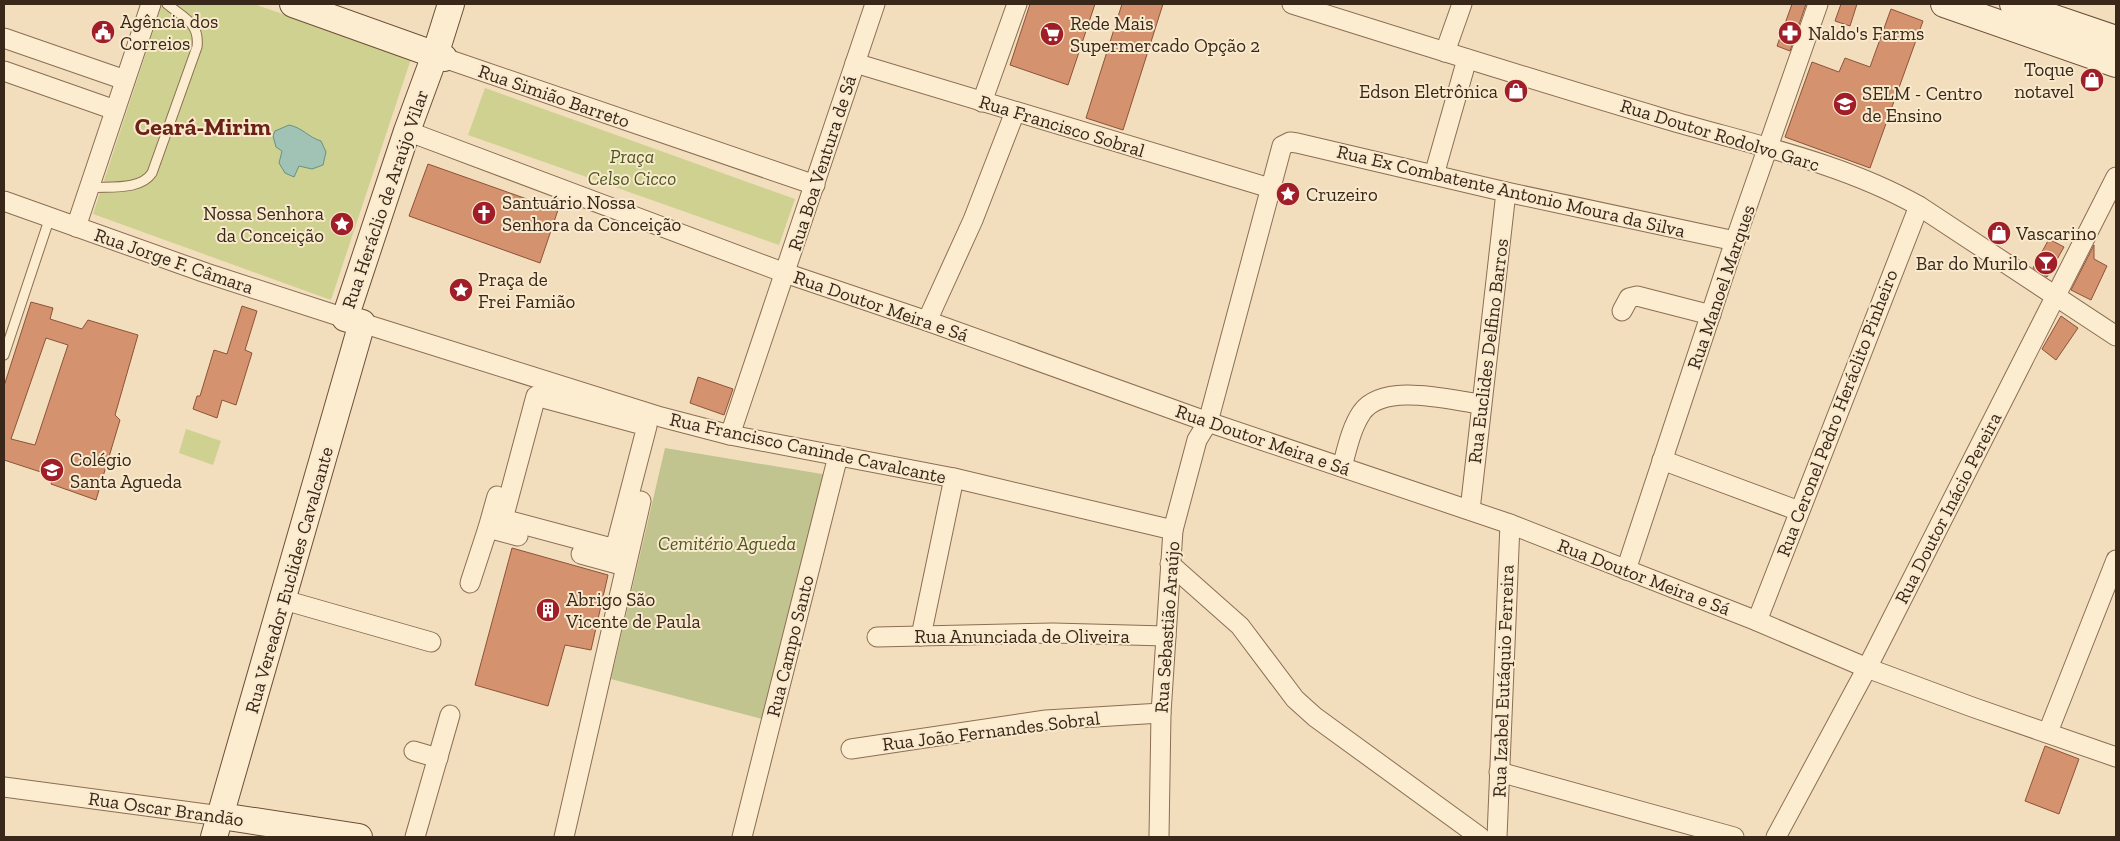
<svg xmlns="http://www.w3.org/2000/svg" width="2120" height="841" viewBox="0 0 2120 841" font-family="'Zilla Slab',serif">
	<style>
		.green { fill: #ced190 }
		.cemetery { fill: #c2c490 }
		.water { fill: #a1c3b6; stroke: #679184 }
		.building { fill: #d4926e; stroke: #8d5338; fill-rule: evenodd }
		.lines { fill: none; stroke-linecap: round; stroke-linejoin: round }
		.lane-casing { stroke: #8b6e54; stroke-width: 11 }
		.street-casing { stroke: #8b6e54; stroke-width: 21 }
		.secondary-casing { stroke: #6d4f38; stroke-width: 28 }
		.lane { stroke: #fcecd0; stroke-width: 9 }
		.street { stroke: #fcecd0; stroke-width: 19 }
		.secondary { stroke: #fcecd0; stroke-width: 26 }
		.labels { text-anchor: middle; dominant-baseline: central; stroke-width: 4; stroke-linejoin: round; paint-order: stroke }
		.poi-label { font-size: 19px; fill: #39271a; stroke: #f9e9cd; text-anchor: start }
		.street-label { font-size: 19px; fill: #39271a; stroke: #f9e9cd }
		.park-label { font-size: 19px; font-style: italic; fill: #4d581f; stroke: #f9e9cd }
		.district-label { font-size: 24px; font-weight: bold; fill: #6a2116; stroke: #f9e9cd }
	</style>
	<rect width="100%" height="100%" fill="#f2debd"/>
	<g class="green">
		<path d="M162,4H254L411,59L331,300L93,214Z"/>
		<path d="M485,88L795,199L779,245L468,135Z"/>
		<path d="M186,429L221,441L213,465L179,453Z"/>
	</g>
	<path class="cemetery" d="M665,448L828,475L766,720L611,679Z"/>
	<path class="water" d="M289,125C303,128 308,137 321,141L326,152L323,165L312,169L299,166L294,177L285,173L279,163L282,151L276,147L273,136L275,131Z"/>
	<g class="building">
		<path d="M1030,4H1095L1068,85L1010,65Z"/>
		<path d="M1122,4H1163L1123,130L1086,118Z"/>
		<path d="M1792,4H1806L1790,51L1777,46Z"/>
		<path d="M1841,4H1857L1850,26L1835,21Z"/>
		<path d="M1891,9L1923,21L1870,168L1785,137L1812,62L1839,72L1845,58L1870,67Z"/>
		<path d="M428,164L558,210L540,263L409,216Z"/>
		<path d="M2049,239L2064,247L2047,277L2033,268Z"/>
		<path d="M2094,245V259L2107,266L2091,300L2071,290Z"/>
		<path d="M31,302L53,308L50,319L82,329L88,320L138,335L115,415L120,420L96,500L51,484L53,476L4,460V386ZM46,338L68,345L35,445L11,439Z"/>
		<path d="M242,306L257,311L245,350L252,353L236,405L222,400L217,418L193,409L197,396H200L214,350L227,354Z"/>
		<path d="M2061,316L2078,328L2056,360L2042,349Z"/>
		<path d="M698,377L733,389L724,415L690,403Z"/>
		<path d="M512,548L608,575L591,650L565,645L548,706L475,685Z"/>
		<path d="M2045,746L2079,759L2059,814L2025,801Z"/>
	</g>
	<g class="lines">
		<g class="lane-casing">
			<g id="lane">
				<path d="M89,188C109,186 140,191 152,173L197,47C200,23 184,18 167,4"/>
				<path d="M4,355L50,217"/>
			</g>
		</g>
		<g class="street-casing">
			<g id="street">
				<path d="M1292,4C1416,43 1540,82 1665,119C1750,144 1841,162 1919,206L2116,336"/>
				<path d="M4,38L125,80"/>
				<path d="M1445,52L1462,4"/>
				<path d="M444,58L815,185"/>
				<path d="M855,63L1270,188"/>
				<path d="M4,71L115,110"/>
				<path d="M982,102L1017,4"/>
				<path d="M407,131L785,273L927,321L1208,422L1510,524L1757,621L1867,668L1972,707L2116,757"/>
				<path d="M1434,175L1467,59"/>
				<path d="M4,201L206,273L345,318"/>
				<path d="M76,227L151,4"/>
				<path d="M1622,311L1629,298L1637,296L1711,315"/>
				<path d="M927,321L973,220L1015,112"/>
				<path d="M362,323L661,417L730,435L954,478L1173,530"/>
				<path d="M536,396L647,426L615,549L503,519Z"/>
				<path d="M730,435L875,4"/>
				<path d="M1662,460L1799,511"/>
				<path d="M1342,467C1347,449 1351,428 1362,412C1384,382 1449,400 1481,404"/>
				<path d="M497,496L488,528L518,536"/>
				<path d="M1470,510L1506,192"/>
				<path d="M581,554L625,566"/>
				<path d="M1170,564L1240,626L1295,699L1315,717L1480,837"/>
				<path d="M1626,570L1735,241L1818,4"/>
				<path d="M470,583L488,528"/>
				<path d="M284,600L431,642"/>
				<path d="M1757,621L1919,206"/>
				<path d="M921,636L954,478"/>
				<path d="M877,637L1053,633L1166,636"/>
				<path d="M2048,732L2116,560"/>
				<path d="M851,749L1046,720L1161,713"/>
				<path d="M414,751L438,758"/>
				<path d="M1499,772L1734,837"/>
				<path d="M4,787L221,816"/>
				<path d="M415,837L450,715"/>
				<path d="M564,837L641,501"/>
				<path d="M742,837L838,456"/>
				<path d="M1159,837L1161,713L1173,530L1197,440L1208,422L1282,146L1290,142L1297,143L1506,192L1735,241"/>
				<path d="M1497,837L1510,524"/>
				<path d="M1776,837L1867,668L2116,177"/>
			</g>
		</g>
		<g class="secondary-casing">
			<g id="secondary">
				<path d="M293,4L444,58"/>
				<path d="M1944,4L2116,64"/>
				<path d="M2013,4L2116,39"/>
				<path d="M221,816L359,837"/>
				<path d="M214,837L362,323L345,318L407,131L435,55L451,4"/>
			</g>
		</g>
		<use href="#lane" class="lane"/>
		<use href="#street" class="street"/>
		<use href="#secondary" class="secondary"/>
	</g>
	<defs>
		<g id="civic-disc" transform="scale(1.25)"><circle r="9.5" fill="#a01e28" stroke="#f9e9cd"/><path d="M-.6-6.5H3V-4.5H.6V-3L4-1V1h2V6H-6V1h2V-1L-.6-3ZM-1.2 2.5V6h2.4V2.5Z" fill="#fff"/></g>
		<g id="pharmacy-disc" transform="scale(1.25)"><circle r="9.5" fill="#a01e28" stroke="#f9e9cd"/><path d="M-2-6h4v4h4v4h-4v4h-4v-4h-4v-4h4Z" fill="#fff"/></g>
		<g id="supermarket-disc" transform="scale(1.25)"><circle r="9.5" fill="#a01e28" stroke="#f9e9cd"/><path d="M-6-5.5h2.5l.6 2H6L4.5 2H-2.5L-4.4-4H-6ZM-1.5 3.2a1.3 1.3 0 1 0 .1 0ZM3 3.2a1.3 1.3 0 1 0 .1 0Z" fill="#fff"/></g>
		<g id="shop-disc" transform="scale(1.25)"><circle r="9.5" fill="#a01e28" stroke="#f9e9cd"/><path d="M-5-2.5h2.3a2.7 3.5 0 0 1 5.4 0H5L5.5 6h-11ZM-1.5-2.5h3a1.5 2.3 0 0 0-3 0Z" fill="#fff"/></g>
		<g id="school-disc" transform="scale(1.25)"><circle r="9.5" fill="#a01e28" stroke="#f9e9cd"/><path d="M0-5L7-2L0 1L-7-2ZM-4 1L0 2.5L4 1V4Q0 6-4 4Z" fill="#fff"/></g>
		<g id="sight-disc" transform="scale(1.25)"><circle r="9.5" fill="#a01e28" stroke="#f9e9cd"/><path d="M0-6L1.8-2.2L6-1.7L2.9 1.2L3.7 5.4L0 3.3L-3.7 5.4L-2.9 1.2L-6-1.7L-1.8-2.2Z" fill="#fff"/></g>
		<g id="church-disc" transform="scale(1.25)"><circle r="9.5" fill="#a01e28" stroke="#f9e9cd"/><path d="M-1.2-6h2.4v3.5h3.3v2.4h-3.3V6h-2.4V-.1h-3.3v-2.4h3.3Z" fill="#fff"/></g>
		<g id="bar-disc" transform="scale(1.25)"><circle r="9.5" fill="#a01e28" stroke="#f9e9cd"/><path d="M-6-5H6L.8 .8V4.5H3.5V6h-7V4.5H-.8V.8Z" fill="#fff"/></g>
		<g id="building-disc" transform="scale(1.25)"><circle r="9.5" fill="#a01e28" stroke="#f9e9cd"/><path d="M-4-6H4V6H1V3H-1V6H-4ZM-2.5-4.3h1.7v1.8h-1.7ZM.8-4.3h1.7v1.8H.8ZM-2.5-1h1.7V.8h-1.7ZM.8-1h1.7V.8H.8Z" fill="#fff"/></g>
	</defs>
	<g fill-rule="evenodd">
		<use href="#civic-disc" x="103" y="32"/>
		<use href="#pharmacy-disc" x="1790" y="33"/>
		<use href="#supermarket-disc" x="1052" y="34"/>
		<use href="#shop-disc" x="2092" y="80"/>
		<use href="#shop-disc" x="1516" y="91"/>
		<use href="#school-disc" x="1845" y="104"/>
		<use href="#sight-disc" x="1288" y="194"/>
		<use href="#church-disc" x="484" y="213"/>
		<use href="#sight-disc" x="342" y="224"/>
		<use href="#shop-disc" x="1999" y="233"/>
		<use href="#bar-disc" x="2046" y="263"/>
		<use href="#sight-disc" x="461" y="290"/>
		<use href="#school-disc" x="52" y="470"/>
		<use href="#building-disc" x="548" y="610"/>
	</g>
	<g class="labels">
		<g class="poi-label">
			<text x="120" y="21">Agência dos<tspan x="120" dy="22">Correios</tspan></text>
			<text x="1070" y="23">Rede Mais<tspan x="1070" dy="22">Supermercado Opção 2</tspan></text>
			<text x="1808" y="33">Naldo's Farms</text>
			<text x="2074" y="69" text-anchor="end">Toque<tspan x="2074" dy="22">notavel</tspan></text>
			<text x="1498" y="91" text-anchor="end">Edson Eletrônica</text>
			<text x="1862" y="93">SELM - Centro<tspan x="1862" dy="22">de Ensino</tspan></text>
			<text x="1306" y="194">Cruzeiro</text>
			<text x="502" y="202">Santuário Nossa<tspan x="502" dy="22">Senhora da Conceição</tspan></text>
			<text x="324" y="213" text-anchor="end">Nossa Senhora<tspan x="324" dy="22">da Conceição</tspan></text>
			<text x="2016" y="233">Vascarino</text>
			<text x="2028" y="263" text-anchor="end">Bar do Murilo</text>
			<text x="478" y="279">Praça de<tspan x="478" dy="22">Frei Famião</tspan></text>
			<text x="70" y="459">Colégio<tspan x="70" dy="22">Santa Agueda</tspan></text>
			<text x="566" y="599">Abrigo São<tspan x="566" dy="22">Vicente de Paula</tspan></text>
		</g>
		<g class="street-label">
			<text transform="translate(554 96) rotate(19)">Rua Simião Barreto</text>
			<text transform="translate(1062 126) rotate(17)">Rua Francisco Sobral</text>
			<text transform="translate(1720 135) rotate(17)">Rua Doutor Rodolvo Garc</text>
			<text transform="translate(822 163) rotate(-72)">Rua Boa Ventura de Sá</text>
			<text transform="translate(1511 191) rotate(13)">Rua Ex Combatente Antonio Moura da Silva</text>
			<text transform="translate(385 199) rotate(-71)">Rua Heráclio de Araújo Vilar</text>
			<text transform="translate(174 261) rotate(19)">Rua Jorge F. Câmara</text>
			<text transform="translate(1721 287) rotate(-71)">Rua Manoel Marques</text>
			<text transform="translate(881 306) rotate(19)">Rua Doutor Meira e Sá</text>
			<text transform="translate(1488 351) rotate(-83)">Rua Euclides Delfino Barros</text>
			<text transform="translate(1837 413) rotate(-69)">Rua Ceronel Pedro Heráclito Pinheiro</text>
			<text transform="translate(1263 440) rotate(19)">Rua Doutor Meira e Sá</text>
			<text transform="translate(808 448) rotate(12)">Rua Francisco Caninde Cavalcante</text>
			<text transform="translate(1948 508) rotate(-63)">Rua Doutor Inácio Pereira</text>
			<text transform="translate(1644 577) rotate(21)">Rua Doutor Meira e Sá</text>
			<text transform="translate(289 580) rotate(-74)">Rua Vereador Euclides Cavalcante</text>
			<text transform="translate(1167 627) rotate(-86)">Rua Sebastião Araújo</text>
			<text x="1022" y="636">Rua Anunciada de Oliveira</text>
			<text transform="translate(790 646) rotate(-76)">Rua Campo Santo</text>
			<text transform="translate(1503 681) rotate(-88)">Rua Izabel Eutáquio Ferreira</text>
			<text transform="translate(991 731) rotate(-7)">Rua João Fernandes Sobral</text>
			<text transform="translate(166 809) rotate(8)">Rua Oscar Brandão</text>
		</g>
		<g class="park-label">
			<text x="632" y="156">Praça<tspan x="632" dy="22">Celso Cicco</tspan></text>
			<text x="727" y="543">Cemitério Agueda</text>
		</g>
		<g class="district-label">
			<text x="203" y="126">Ceará-Mirim</text>
		</g>
	</g>
	<rect width="2120" height="841" fill="none" stroke="#39271a" stroke-width="10"/>
</svg>
